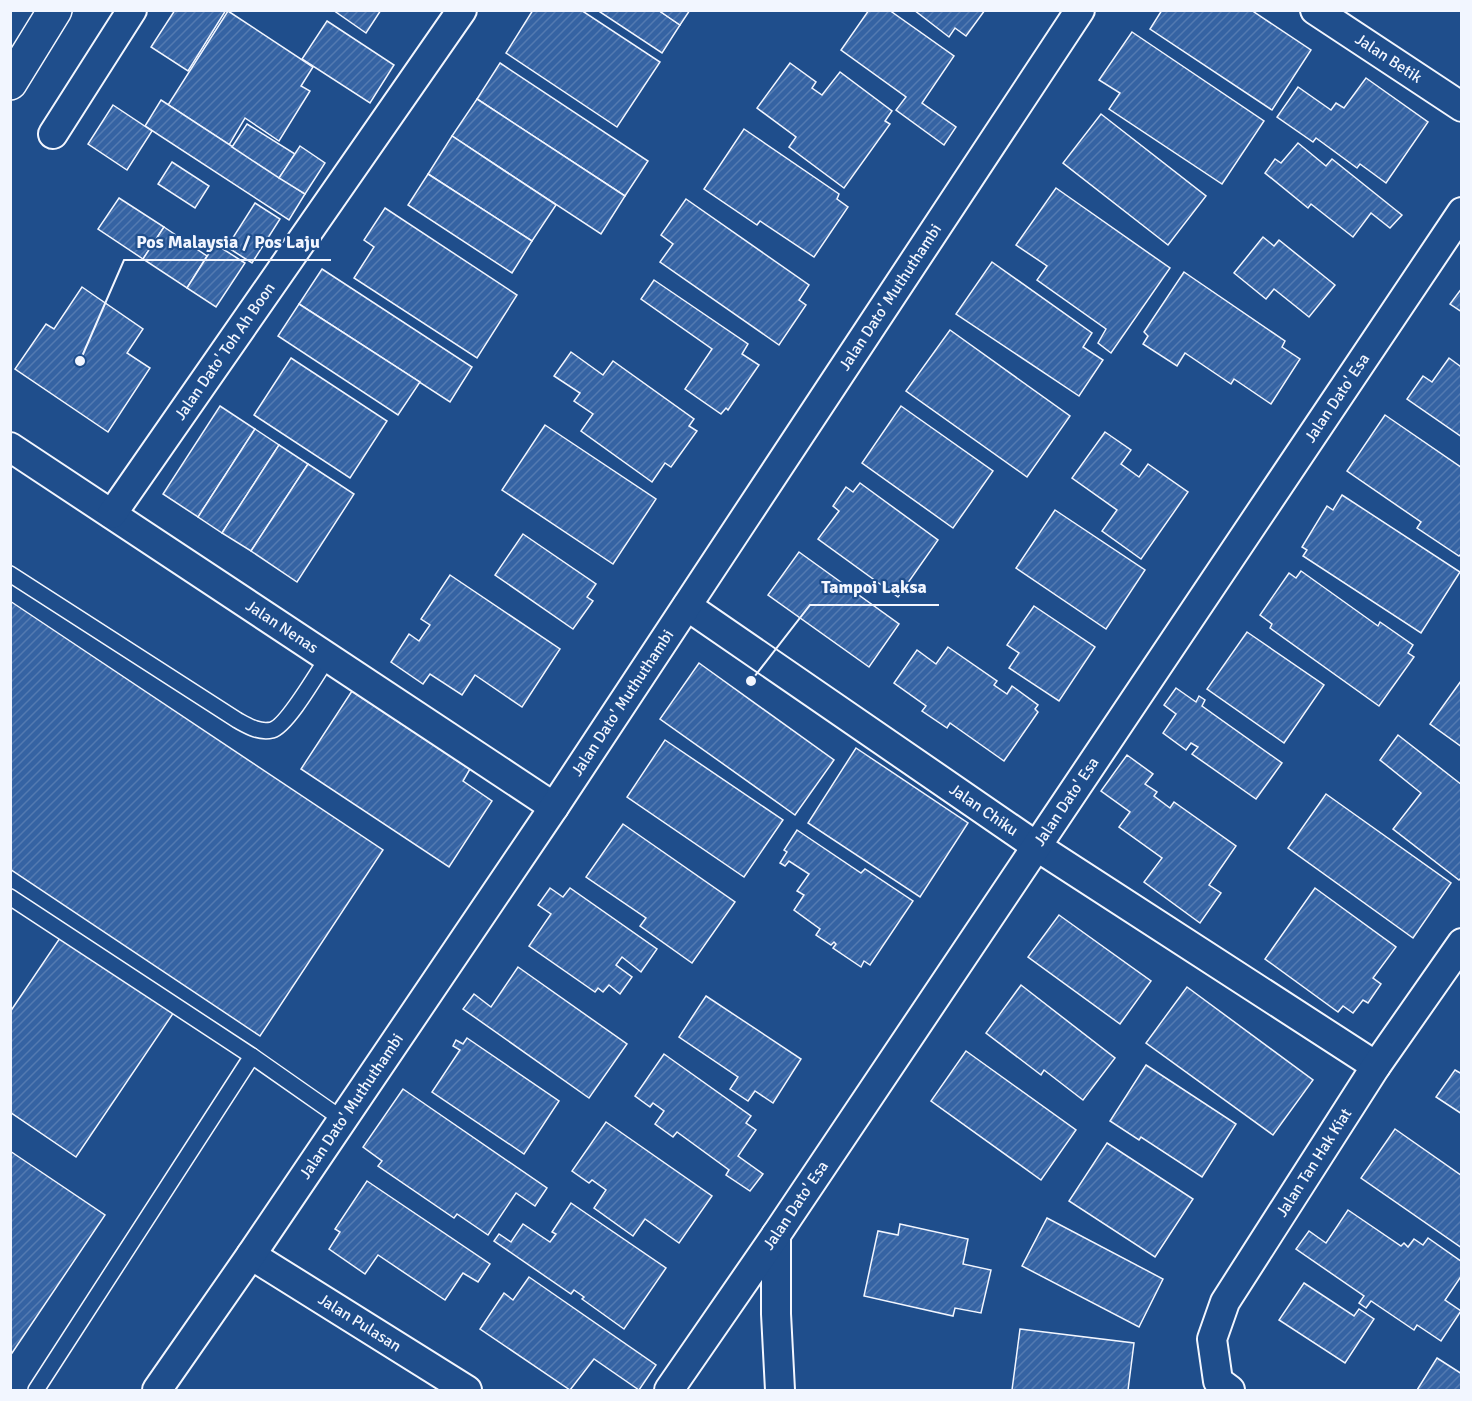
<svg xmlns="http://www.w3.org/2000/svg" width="1472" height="1401" viewBox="0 0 1472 1401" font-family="Signika,sans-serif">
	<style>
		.building { fill: url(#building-hatch); stroke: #f2f6ff; stroke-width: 1.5 }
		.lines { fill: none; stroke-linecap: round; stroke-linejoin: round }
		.lane-casing { stroke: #f2f6ff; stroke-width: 18 }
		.street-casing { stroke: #f2f6ff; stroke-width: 32 }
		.secondary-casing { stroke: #f2f6ff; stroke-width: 36 }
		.lane { stroke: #1f4e8c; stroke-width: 15 }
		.street { stroke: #1f4e8c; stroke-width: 28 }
		.secondary { stroke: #1f4e8c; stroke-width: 33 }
		.labels { text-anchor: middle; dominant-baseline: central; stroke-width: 4.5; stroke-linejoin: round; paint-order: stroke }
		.street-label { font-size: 16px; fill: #f2f6ff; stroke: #1f4e8c }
		.leader { fill: none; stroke: #f2f6ff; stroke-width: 2 }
		.callout-dot { fill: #f2f6ff; stroke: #1f4e8c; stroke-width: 2 }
		.callout-label { font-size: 18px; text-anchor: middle; font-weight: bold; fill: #f2f6ff; stroke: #1f4e8c; stroke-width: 4.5; stroke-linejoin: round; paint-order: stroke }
	</style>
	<defs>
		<pattern id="building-hatch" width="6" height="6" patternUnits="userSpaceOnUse" patternTransform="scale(1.5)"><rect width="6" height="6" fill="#3563a3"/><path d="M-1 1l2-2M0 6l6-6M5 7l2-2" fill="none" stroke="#537ab1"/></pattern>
	</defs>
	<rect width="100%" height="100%" fill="#1f4e8c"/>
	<g class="building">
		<path d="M175,10H226L188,71L151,47Z"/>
		<path d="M333,10H381L366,33Z"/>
		<path d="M533,10H581L660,62L617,127L506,53Z"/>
		<path d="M597,10H658L680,25L662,53Z"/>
		<path d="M658,10H690L680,25Z"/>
		<path d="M869,10H889L954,56L922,103L956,127L944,145L896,110L906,97L841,50Z"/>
		<path d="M914,10H985L966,36L955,28L949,37Z"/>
		<path d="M1162,10H1251L1311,50L1272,110L1150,29Z"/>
		<path d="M228,11L313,67L301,86L310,91L279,141L245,118L229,145L168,105Z"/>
		<path d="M327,21L394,65L370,103L302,59Z"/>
		<path d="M1132,32L1264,121L1222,184L1109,109L1120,93L1099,80Z"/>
		<path d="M500,63L648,161L625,196L477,99Z"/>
		<path d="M790,63L816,82L812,88L822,95L840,72L892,111L885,121L890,124L844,188L789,147L796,137L757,108Z"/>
		<path d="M1366,78L1428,122L1386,183L1360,164L1357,168L1316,138L1313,142L1277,117L1298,87L1331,110L1336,103L1344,108Z"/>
		<path d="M477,99L625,196L601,234L452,136Z"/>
		<path d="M161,100L305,194L289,220L145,126Z"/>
		<path d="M113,105L152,131L127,170L88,144Z"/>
		<path d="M1101,114L1206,196L1168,245L1063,163Z"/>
		<path d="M247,124L295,154L279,178L232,147Z"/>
		<path d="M744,129L839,194L837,199L848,207L814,257L760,221L757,225L704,189Z"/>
		<path d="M452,136L556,205L532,241L428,174Z"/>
		<path d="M1298,143L1326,166L1332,159L1402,215L1390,228L1371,213L1353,237L1311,204L1308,208L1265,173L1275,159L1281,163Z"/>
		<path d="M300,146L325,163L305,194L279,178Z"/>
		<path d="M172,162L209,186L195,208L158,184Z"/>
		<path d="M428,174L532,241L512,273L408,205Z"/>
		<path d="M1056,188L1170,268L1111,353L1098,343L1106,329L1037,280L1047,266L1016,245Z"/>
		<path d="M119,198L164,227L143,259L98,229Z"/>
		<path d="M686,199L809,285L799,300L806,305L779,345L660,262L673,244L661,235Z"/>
		<path d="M255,203L280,219L252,263L227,247Z"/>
		<path d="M385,208L517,295L477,358L354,278L374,247L364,240Z"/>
		<path d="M164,227L207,256L187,288L143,259Z"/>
		<path d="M1263,237L1274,246L1279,240L1335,285L1309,317L1274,289L1266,299L1234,273Z"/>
		<path d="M215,244L245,263L216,307L187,288Z"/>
		<path d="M992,262L1092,333L1083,347L1103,360L1079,396L956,314Z"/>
		<path d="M322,269L472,367L450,402L299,304Z"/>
		<path d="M1184,272L1285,341L1282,347L1300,359L1271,404L1234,379L1231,384L1185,353L1177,366L1143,344L1148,336L1144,332Z"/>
		<path d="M654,280L748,344L742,354L759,365L728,410L726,408L721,414L685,389L712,349L641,299Z"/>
		<path d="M82,287L143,329L127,353L150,368L108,432L15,369L46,324L54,329Z"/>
		<path d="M1462,288V312L1450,304Z"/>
		<path d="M299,304L420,382L398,415L278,336Z"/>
		<path d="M950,330L1070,416L1027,477L906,391Z"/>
		<path d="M571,352L603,375L613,361L694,419L689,426L697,431L671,467L665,463L652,482L581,431L593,414L574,401L580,393L554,376Z"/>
		<path d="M291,358L387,421L350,478L254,415Z"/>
		<path d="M1449,358L1460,366L1462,364V437L1407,399L1423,376L1432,382Z"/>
		<path d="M220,406L255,429L198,517L163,494Z"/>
		<path d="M901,406L993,471L953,528L862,463Z"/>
		<path d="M1385,415L1462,468V553L1459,556L1417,528L1421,522L1347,471Z"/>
		<path d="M545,425L656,499L613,564L502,490Z"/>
		<path d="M255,429L279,445L222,533L198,517Z"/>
		<path d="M1105,432L1131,450L1121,464L1139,477L1148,464L1188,492L1141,559L1102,531L1117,510L1072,478Z"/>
		<path d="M279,445L308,464L251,551L222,533Z"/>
		<path d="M308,464L354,494L297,582L251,551Z"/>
		<path d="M860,483L938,540L898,597L818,539L839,511L833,506L846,487L853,492Z"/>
		<path d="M1342,495L1460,572L1421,633L1303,556L1307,550L1302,547L1327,506L1333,510Z"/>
		<path d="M1055,510L1145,570L1106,629L1016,568Z"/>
		<path d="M523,534L596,584L587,597L593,601L573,629L495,575Z"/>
		<path d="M799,552L899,624L869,667L768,595Z"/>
		<path d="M1301,571L1378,626L1380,622L1413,645L1408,653L1414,657L1379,706L1270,628L1272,624L1260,615L1289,573L1296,578Z"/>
		<path d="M450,575L560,649L522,707L475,675L462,695L430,674L423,684L391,662L409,634L419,641L430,625L421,619Z"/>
		<path d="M10,601L383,850L260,1036L10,869Z"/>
		<path d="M1034,606L1095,647L1059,701L1009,668L1019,653L1007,645Z"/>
		<path d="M1247,632L1324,685L1284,743L1207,689Z"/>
		<path d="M948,647L997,681L994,685L1007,694L1012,686L1038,705L1035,709L1038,712L1004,761L950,723L947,728L922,711L926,706L894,683L917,650L936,664Z"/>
		<path d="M699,663L834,760L795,815L660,719Z"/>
		<path d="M1461,681L1462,682V747L1430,724Z"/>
		<path d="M1176,688L1196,702L1199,696L1205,700L1202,706L1282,763L1256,799L1192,754L1198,747L1191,743L1186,750L1163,733L1176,714L1164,705Z"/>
		<path d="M352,691L470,769L463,781L492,801L449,867L301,769Z"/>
		<path d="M1398,735L1462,785V877L1459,880L1393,829L1421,793L1380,760Z"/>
		<path d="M665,740L783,820L744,877L627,797Z"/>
		<path d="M856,748L968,823L920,897L808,823Z"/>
		<path d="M1127,755L1153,774L1145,784L1157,792L1154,796L1170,808L1174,802L1236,846L1209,885L1221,893L1200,923L1144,882L1162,858L1119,827L1130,812L1101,791Z"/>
		<path d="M1326,794L1451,883L1413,938L1288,848Z"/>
		<path d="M623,824L735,902L692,963L640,926L646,918L586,877Z"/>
		<path d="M797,830L861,873L865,869L913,901L870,965L864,961L861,967L833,948L836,944L834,942L831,945L816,935L820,929L794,910L804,895L797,891L809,874L789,861L785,866L780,863L787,852L784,850Z"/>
		<path d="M550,888L563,897L570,888L657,949L641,972L622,957L616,965L632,977L620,994L609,985L603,992L598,988L595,992L529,946L551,914L538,905Z"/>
		<path d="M1315,888L1396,947L1373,978L1381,984L1368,1003L1363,1000L1353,1013L1343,1006L1338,1012L1265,959Z"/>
		<path d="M1059,915L1151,981L1120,1024L1028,957Z"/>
		<path d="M62,935L174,1012L76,1157L10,1112V1012Z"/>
		<path d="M518,967L627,1044L589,1098L463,1009L474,994L491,1007Z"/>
		<path d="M1021,985L1115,1058L1083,1100L1044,1070L1041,1075L986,1033Z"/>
		<path d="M1187,987L1313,1080L1273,1135L1146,1043Z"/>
		<path d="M706,996L801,1059L773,1103L755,1091L748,1101L730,1089L738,1077L679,1037Z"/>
		<path d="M467,1038L559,1101L524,1154L432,1092L460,1050L453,1046L456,1040L463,1044Z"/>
		<path d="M966,1051L1076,1130L1041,1180L931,1101Z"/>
		<path d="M664,1054L751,1116L746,1123L756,1130L738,1156L763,1174L750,1191L726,1175L729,1170L677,1132L673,1137L655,1124L664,1111L653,1103L650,1107L635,1096Z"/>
		<path d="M1146,1065L1236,1124L1202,1177L1141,1137L1139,1140L1110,1121Z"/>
		<path d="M1455,1070L1462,1074V1114L1436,1097Z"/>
		<path d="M403,1089L547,1188L535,1206L516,1193L488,1235L457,1214L454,1218L378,1166L382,1161L363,1147Z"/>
		<path d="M606,1122L712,1196L679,1243L645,1219L633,1236L594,1208L606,1190L592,1180L589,1183L572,1171Z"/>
		<path d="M1395,1129L1462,1176V1248L1361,1178Z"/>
		<path d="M1107,1143L1193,1199L1155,1257L1069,1201Z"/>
		<path d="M10,1151L105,1215L10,1356Z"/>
		<path d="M367,1181L490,1264L478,1282L463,1273L445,1300L378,1255L365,1274L329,1249L340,1232L335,1229Z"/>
		<path d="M571,1203L666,1268L624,1329L582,1299L584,1297L574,1290L571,1294L494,1241L499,1234L511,1242L523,1224L550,1242L556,1234L552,1232Z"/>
		<path d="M1348,1210L1401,1246L1404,1243L1408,1247L1414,1239L1423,1245L1428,1238L1462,1262V1275L1445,1300L1461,1311L1441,1341L1417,1325L1414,1330L1371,1301L1366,1308L1359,1303L1364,1296L1296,1249L1309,1231L1326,1243Z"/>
		<path d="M1047,1218L1163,1279L1139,1327L1022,1266Z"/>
		<path d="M900,1224L968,1239L963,1264L991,1270L981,1313L955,1308L953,1316L864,1296L878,1231L898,1235Z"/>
		<path d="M529,1277L656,1365L639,1390L594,1359L570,1390L480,1329L504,1293L513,1300Z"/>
		<path d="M1304,1283L1354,1316L1359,1309L1374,1319L1345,1363L1279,1320Z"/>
		<path d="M1020,1329L1134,1343L1128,1390H1012Z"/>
		<path d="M1437,1358L1462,1374V1390H1417Z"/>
	</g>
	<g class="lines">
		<g class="lane-casing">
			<g id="lane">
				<path d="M10,574L237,720C248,726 259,733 272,730C287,726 318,672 328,657"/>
				<path d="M10,897L252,1056"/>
				<path d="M36,1390L252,1056L342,1119"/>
			</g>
		</g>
		<g class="street-casing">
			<g id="street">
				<path id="s1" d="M1315,10L1462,107"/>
				<path d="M53,134L132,10"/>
				<path id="s2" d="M10,447L554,807"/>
				<path id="s3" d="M112,514L462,10"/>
				<path id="s4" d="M687,606L1036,846L1376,1066"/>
				<path d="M776,1235V1314L780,1390"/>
				<path id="s5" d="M251,1255L467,1390"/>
				<path id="s6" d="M157,1390L251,1255L554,807L1080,10"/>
				<path id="s7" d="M669,1390L776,1235L1462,212"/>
				<path id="s8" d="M1230,1390L1218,1381L1212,1339L1225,1302L1376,1066L1462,943"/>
			</g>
		</g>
		<g class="secondary-casing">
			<path id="secondary" d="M10,83L55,10"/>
		</g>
		<use href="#lane" class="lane"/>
		<use href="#street" class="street"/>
		<use href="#secondary" class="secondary"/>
	</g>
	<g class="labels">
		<g class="street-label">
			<text stroke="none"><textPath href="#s1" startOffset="88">Jalan Betik</textPath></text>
			<text stroke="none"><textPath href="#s6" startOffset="1316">Jalan Dato' Muthuthambi</textPath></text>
			<text stroke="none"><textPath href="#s3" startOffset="198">Jalan Dato' Toh Ah Boon</textPath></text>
			<text stroke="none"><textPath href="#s7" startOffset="1196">Jalan Dato' Esa</textPath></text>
			<text stroke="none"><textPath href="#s2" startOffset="326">Jalan Nenas</textPath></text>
			<text stroke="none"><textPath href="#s6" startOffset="830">Jalan Dato' Muthuthambi</textPath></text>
			<text stroke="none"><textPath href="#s7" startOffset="710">Jalan Dato' Esa</textPath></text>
			<text stroke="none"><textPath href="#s4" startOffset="360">Jalan Chiku</textPath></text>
			<text stroke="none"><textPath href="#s6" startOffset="344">Jalan Dato' Muthuthambi</textPath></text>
			<text stroke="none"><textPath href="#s8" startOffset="262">Jalan Tan Hak Kiat</textPath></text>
			<text stroke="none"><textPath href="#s7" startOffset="224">Jalan Dato' Esa</textPath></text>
			<text stroke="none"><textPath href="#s5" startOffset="128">Jalan Pulasan</textPath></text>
		</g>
	</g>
	<path class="leader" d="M80 361L124 260H331M751 681L810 605H939"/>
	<g class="callout-dot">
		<circle cx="80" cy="361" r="6"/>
		<circle cx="751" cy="681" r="6"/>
	</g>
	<g class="callout-label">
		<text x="228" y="248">Pos Malaysia / Pos Laju</text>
		<text x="874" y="593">Tampoi Laksa</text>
	</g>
	<rect width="1472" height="1401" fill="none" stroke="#f2f6ff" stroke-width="24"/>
</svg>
